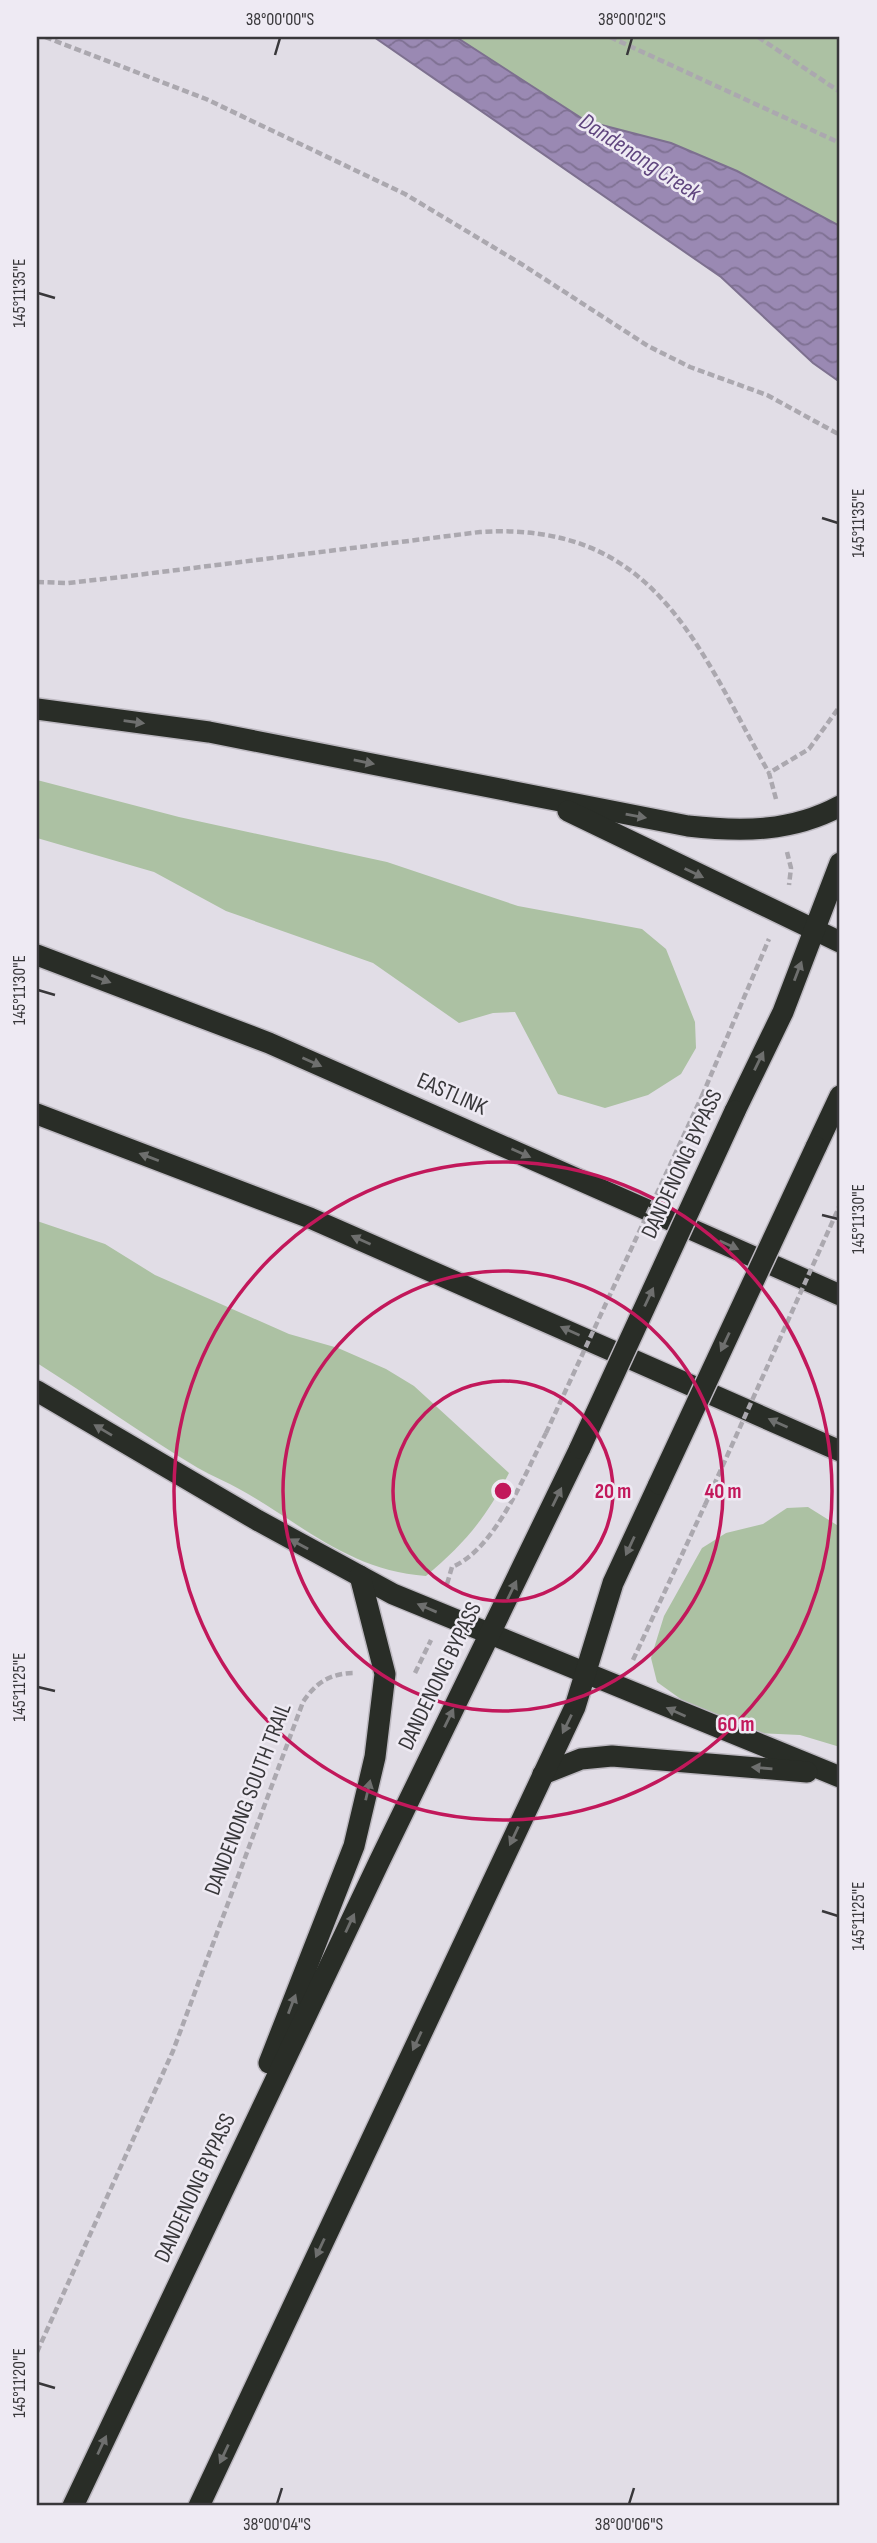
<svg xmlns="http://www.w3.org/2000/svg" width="877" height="2543" viewBox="0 0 877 2543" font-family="'Sofia Sans Condensed',sans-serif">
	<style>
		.green { fill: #acc1a3 }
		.water { fill: url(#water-waves); stroke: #7d708f; stroke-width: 2 }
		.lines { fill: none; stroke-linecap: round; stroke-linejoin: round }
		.highway-casing { stroke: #bcb8c0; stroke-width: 24 }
		.path { stroke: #aba8af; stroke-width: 4.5; stroke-dasharray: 7 3.5; stroke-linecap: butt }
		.highway { stroke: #292d27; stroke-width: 21 }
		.highway-bridge-casing { stroke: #bcb8c0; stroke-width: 24; stroke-linecap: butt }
		.path-bridge { stroke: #aba8af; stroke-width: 4.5; stroke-dasharray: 7 3.5; stroke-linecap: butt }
		.highway-bridge { stroke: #292d27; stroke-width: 21 }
		.oneway { fill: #6e6f6e }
		.ticks { fill: none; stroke: #38373a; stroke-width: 2.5 }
		.ring { fill: none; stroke: #c2185b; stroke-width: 3.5 }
		.labels { text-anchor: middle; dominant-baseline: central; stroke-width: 5; stroke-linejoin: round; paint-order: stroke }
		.street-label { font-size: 23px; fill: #38373a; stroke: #eeeaf3 }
		.water-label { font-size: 24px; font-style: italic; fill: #60467f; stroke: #eeeaf3 }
		.centre { fill: #c2185b; stroke: #eeeaf3; stroke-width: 3.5 }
		.ring-label { font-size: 21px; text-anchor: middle; font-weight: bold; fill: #c2185b; stroke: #eeeaf3; stroke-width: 5; stroke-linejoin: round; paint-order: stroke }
		.neatline { fill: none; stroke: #38373a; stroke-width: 2.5 }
		.ticks-label { font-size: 18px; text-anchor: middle; fill: #38373a }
	</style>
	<defs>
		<pattern id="water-waves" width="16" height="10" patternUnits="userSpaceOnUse" patternTransform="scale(1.75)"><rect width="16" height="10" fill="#9a89b3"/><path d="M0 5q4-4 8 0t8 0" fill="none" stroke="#7f7193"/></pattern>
	</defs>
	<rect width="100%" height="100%" fill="#e1dde6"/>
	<g class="green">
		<path d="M456,37H840V226L737,171L671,143L586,121Z"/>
		<path d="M37,780L179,817L387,862L518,906L642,929L666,949L695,1022L696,1048L681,1074L648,1095L605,1108L558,1094L515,1012L493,1013L459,1023L373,963L226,911L154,872L37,838Z"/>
		<path d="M37,1221L105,1244L155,1275L289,1334L338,1348L386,1369L414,1386L509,1473C486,1518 465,1543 426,1576C351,1571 303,1525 241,1490C227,1482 212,1476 198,1468C143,1435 91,1397 37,1363Z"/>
		<path d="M808,1507L840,1527V1747L800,1735L756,1733L689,1705L657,1682L651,1658L664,1616L702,1548L726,1533L763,1524L787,1508Z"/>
	</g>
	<path class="water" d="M374,37H456L586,121L671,143L737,171L840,226V382L813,363L721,277Z"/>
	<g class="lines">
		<g class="highway-casing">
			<g id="highway">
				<path d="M37,709L209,732L688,826C742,832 792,832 840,806"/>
				<path d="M568,811L840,942"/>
				<path d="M37,955L269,1043L840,1295"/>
				<path d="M735,1111L783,1012L840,863"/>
				<path d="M37,1114L310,1218L840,1451"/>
				<path d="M816,1147L840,1096"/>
				<path d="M37,1391L257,1520L393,1594L840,1777"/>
				<path d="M543,1774L581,1759L612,1756L807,1772"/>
				<path d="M269,2063L354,1846L375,1757L385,1674L360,1576"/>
				<path d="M73,2506L380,1860L580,1448"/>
				<path d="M199,2506L575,1707L613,1583L659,1484"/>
			</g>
		</g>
		<g class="path">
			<path d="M45,37L206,99L405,194L523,265L648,346L690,367L767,395L840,435"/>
			<path d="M610,37L840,143"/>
			<path d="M758,37L840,92"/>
			<path d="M37,582L68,583L121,577L480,532C655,521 697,645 769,773"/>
			<path d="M776,799L769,773L809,749L840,706"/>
			<path d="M787,852L791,868L789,885"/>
			<path d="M702,1096L769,939"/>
			<path d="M447,1584L452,1567C496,1549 525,1473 546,1433"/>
			<path d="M633,1660L705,1505"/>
			<path d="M415,1673L431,1640"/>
			<path d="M37,2352L173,2051L303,1702C316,1682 331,1673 355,1673"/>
		</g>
		<use href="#highway" class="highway"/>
		<g class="highway-bridge-casing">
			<g id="highway-bridge">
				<path d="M580,1448L735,1111"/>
				<path d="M659,1484L816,1147"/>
			</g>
		</g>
		<g class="path-bridge">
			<path d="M546,1433L702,1096"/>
			<path d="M705,1505L840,1205"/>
		</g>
		<use href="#highway-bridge" class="highway-bridge"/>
	</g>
	<defs><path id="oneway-solid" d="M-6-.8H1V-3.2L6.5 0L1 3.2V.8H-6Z" transform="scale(1.75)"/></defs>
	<g class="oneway">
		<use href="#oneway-solid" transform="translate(134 722) rotate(8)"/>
		<use href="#oneway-solid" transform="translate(364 762) rotate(11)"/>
		<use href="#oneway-solid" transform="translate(636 816) rotate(10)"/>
		<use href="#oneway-solid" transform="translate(694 873) rotate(26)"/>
		<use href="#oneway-solid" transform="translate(798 971) rotate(-69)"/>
		<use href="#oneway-solid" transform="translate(101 979) rotate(21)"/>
		<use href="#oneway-solid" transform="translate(759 1061) rotate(-64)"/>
		<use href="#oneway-solid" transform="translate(312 1062) rotate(24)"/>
		<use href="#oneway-solid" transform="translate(521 1153) rotate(24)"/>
		<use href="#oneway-solid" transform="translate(149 1157) rotate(-159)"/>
		<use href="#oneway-solid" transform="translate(361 1240) rotate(-156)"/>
		<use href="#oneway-solid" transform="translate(729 1245) rotate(24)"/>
		<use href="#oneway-solid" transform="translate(649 1297) rotate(-65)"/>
		<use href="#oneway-solid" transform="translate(570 1331) rotate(-156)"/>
		<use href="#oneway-solid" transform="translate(725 1342) rotate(115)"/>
		<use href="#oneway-solid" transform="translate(778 1423) rotate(-156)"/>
		<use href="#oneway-solid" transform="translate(103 1430) rotate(-149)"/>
		<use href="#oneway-solid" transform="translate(557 1497) rotate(-64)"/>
		<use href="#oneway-solid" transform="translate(299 1544) rotate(-151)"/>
		<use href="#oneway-solid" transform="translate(630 1546) rotate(115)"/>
		<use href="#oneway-solid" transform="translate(512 1590) rotate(-64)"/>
		<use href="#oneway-solid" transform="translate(427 1608) rotate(-157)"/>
		<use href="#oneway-solid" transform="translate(676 1712) rotate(-156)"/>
		<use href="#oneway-solid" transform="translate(449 1718) rotate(-64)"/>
		<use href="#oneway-solid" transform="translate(567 1724) rotate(116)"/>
		<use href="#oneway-solid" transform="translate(762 1768) rotate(-175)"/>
		<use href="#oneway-solid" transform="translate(368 1790) rotate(-77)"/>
		<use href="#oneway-solid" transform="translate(514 1836) rotate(115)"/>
		<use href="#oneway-solid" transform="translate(350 1923) rotate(-65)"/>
		<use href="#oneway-solid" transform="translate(292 2004) rotate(-69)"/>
		<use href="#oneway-solid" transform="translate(417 2041) rotate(115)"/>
		<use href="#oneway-solid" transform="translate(320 2248) rotate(115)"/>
		<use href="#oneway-solid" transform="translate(102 2445) rotate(-65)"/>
		<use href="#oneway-solid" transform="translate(224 2454) rotate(115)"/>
	</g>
	<path class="ticks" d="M275,55L280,38M627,55L632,38M38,293L55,298M822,518L838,523M38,990L55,995M822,1215L838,1219M38,1687L55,1691M822,1911L838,1916M38,2383L55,2388M277,2504L282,2488M629,2504L634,2488"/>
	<g class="ring">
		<circle cx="503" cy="1491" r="110"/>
		<circle cx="503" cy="1491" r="220"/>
		<circle cx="503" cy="1491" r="329"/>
	</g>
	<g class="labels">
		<g class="street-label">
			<text transform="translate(452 1094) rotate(24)">EASTLINK</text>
			<text transform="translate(682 1164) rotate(-65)">DANDENONG BYPASS</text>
			<text transform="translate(440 1676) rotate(-64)">DANDENONG BYPASS</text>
			<text transform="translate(248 1799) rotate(-69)">DANDENONG SOUTH TRAIL</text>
			<text transform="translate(195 2188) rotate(-65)">DANDENONG BYPASS</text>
		</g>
		<g class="water-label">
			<text transform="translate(640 157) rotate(33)">Dandenong Creek</text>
		</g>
	</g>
	<circle cx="503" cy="1491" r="10" class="centre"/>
	<g class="ring-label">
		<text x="613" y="1498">20 m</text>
		<text x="723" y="1498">40 m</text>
		<text x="736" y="1731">60 m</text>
	</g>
	<rect width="877" height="2543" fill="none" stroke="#eeeaf3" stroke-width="77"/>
	<rect x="38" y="38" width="800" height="2466" class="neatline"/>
	<g class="ticks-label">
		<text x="280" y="25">38°00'00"S</text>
		<text x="632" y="25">38°00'02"S</text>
		<text transform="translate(19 293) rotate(-90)" y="6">145°11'35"E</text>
		<text transform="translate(858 523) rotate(-90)" y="6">145°11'35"E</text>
		<text transform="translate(19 990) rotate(-90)" y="6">145°11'30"E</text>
		<text transform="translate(858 1219) rotate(-90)" y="6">145°11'30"E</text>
		<text transform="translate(19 1687) rotate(-90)" y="6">145°11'25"E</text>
		<text transform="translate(858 1916) rotate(-90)" y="6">145°11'25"E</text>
		<text transform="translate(19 2383) rotate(-90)" y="6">145°11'20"E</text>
		<text x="277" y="2530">38°00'04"S</text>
		<text x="629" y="2530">38°00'06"S</text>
	</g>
</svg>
